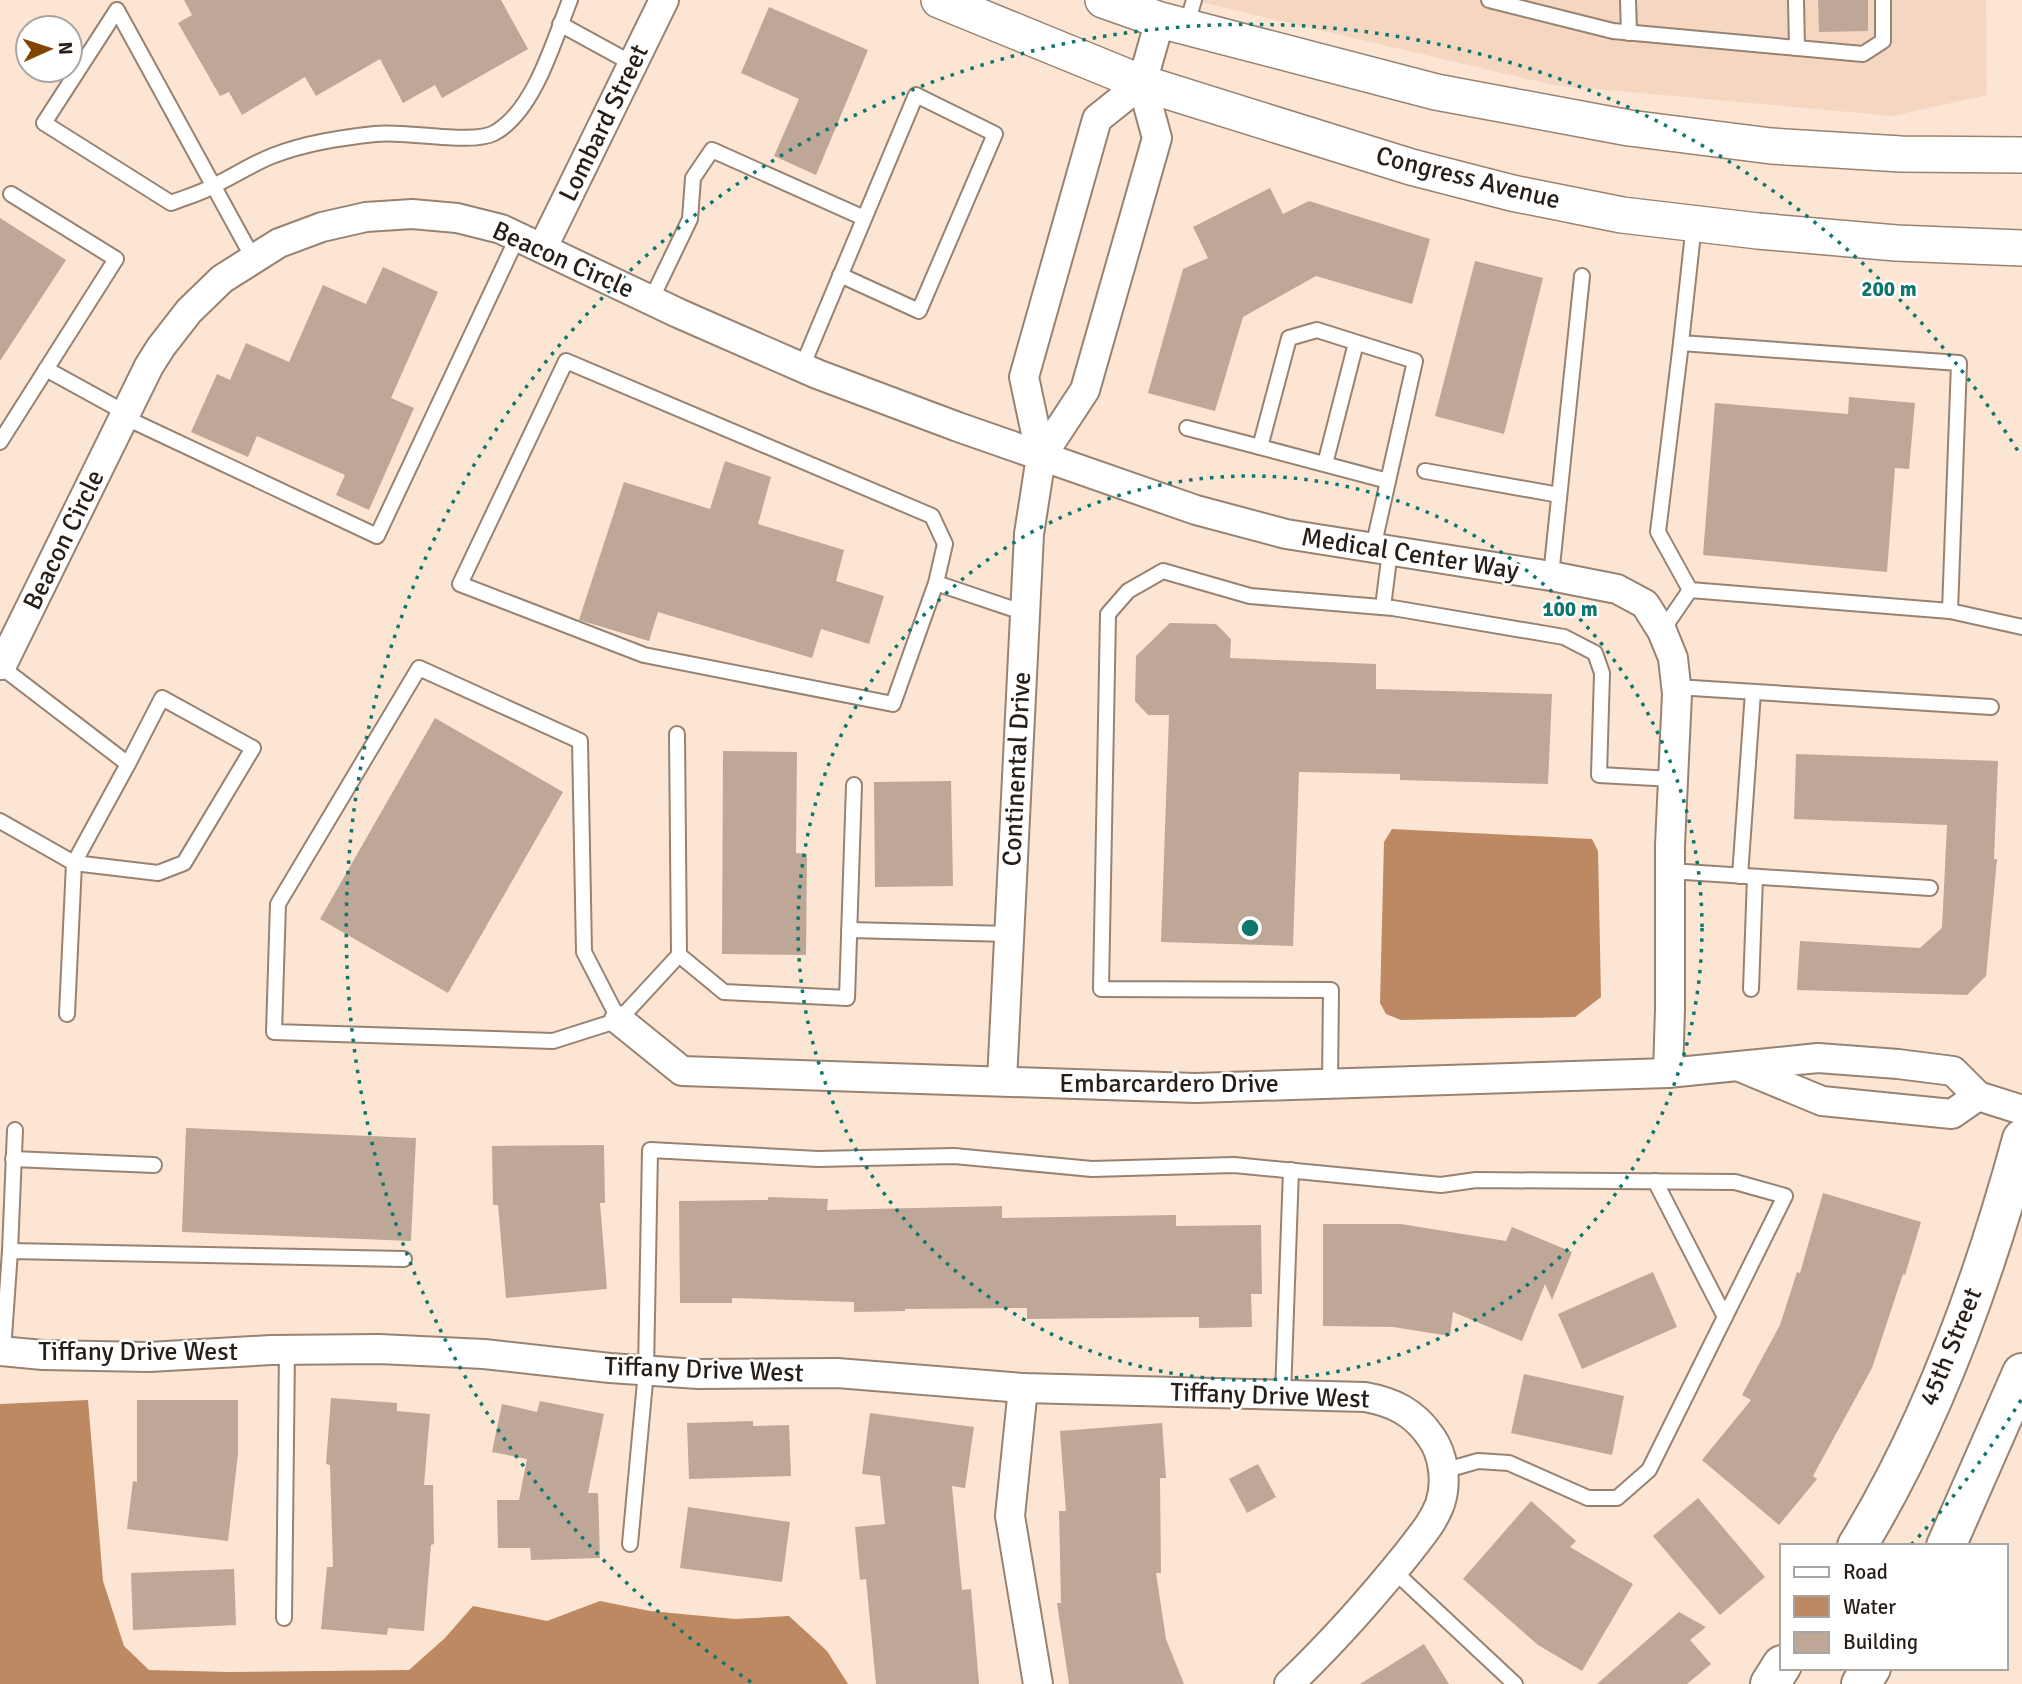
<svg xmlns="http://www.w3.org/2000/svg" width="2022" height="1684" viewBox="0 0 2022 1684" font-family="Signika,sans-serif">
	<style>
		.built { fill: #f5d6c1 }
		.water { fill: #bc8962 }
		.building { fill: #bea796 }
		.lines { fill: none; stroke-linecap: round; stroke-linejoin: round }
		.service-casing { stroke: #988272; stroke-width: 18 }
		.minor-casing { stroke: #988272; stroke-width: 32 }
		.tertiary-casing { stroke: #988272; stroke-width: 38 }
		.secondary-casing { stroke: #988272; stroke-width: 42 }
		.service { stroke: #fff; stroke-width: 14 }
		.minor { stroke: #fff; stroke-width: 28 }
		.tertiary { stroke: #fff; stroke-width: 35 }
		.secondary { stroke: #fff; stroke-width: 38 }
		.ring { fill: none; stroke: #0f766e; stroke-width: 3.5; stroke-dasharray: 3.5 7 }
		.labels { text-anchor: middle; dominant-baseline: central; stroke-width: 5; stroke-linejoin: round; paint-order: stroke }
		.street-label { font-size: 26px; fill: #271e18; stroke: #fff }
		.centre { fill: #0f766e; stroke: #fff; stroke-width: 3.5 }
		.ring-label { font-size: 21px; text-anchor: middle; font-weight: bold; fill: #0f766e; stroke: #fff; stroke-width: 5; stroke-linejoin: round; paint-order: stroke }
	</style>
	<rect width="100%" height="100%" fill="#fde5d3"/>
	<path class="built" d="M1192,0H1986L1987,95L1892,116L1553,85Z"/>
	<g class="water">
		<path d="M1392,829L1592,839L1598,851L1601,997L1575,1017L1401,1020L1386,1014L1380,1003L1384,842Z"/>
		<path d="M88,1400L103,1581L124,1646L149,1670L228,1672L409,1670L445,1638L473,1606L547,1621L600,1601L650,1611L735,1619L789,1616L827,1651L848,1684H0V1404Z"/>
	</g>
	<g class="building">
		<path d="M184,0H501L528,49L442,98L435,85L403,103L380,59L316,96L305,77L242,115L229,92L220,96L178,23L192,15Z"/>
		<path d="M1818,0H1868V31L1819,32Z"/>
		<path d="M769,7L868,50L816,175L774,156L799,99L741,73Z"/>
		<path d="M1270,188L1283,214L1309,201L1430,239L1412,304L1316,276L1243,317L1215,411L1148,393L1183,269L1208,258L1193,227Z"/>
		<path d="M0,218L66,260L0,361Z"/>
		<path d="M1475,261L1543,278L1504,434L1435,416Z"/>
		<path d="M383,267L438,292L391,398L414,408L369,510L336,495L345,475L257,436L248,457L191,432L217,374L230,380L246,343L289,362L323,285L366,304Z"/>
		<path d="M1849,397L1915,403L1909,469L1895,468L1887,572L1703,555L1715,403L1848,414Z"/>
		<path d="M725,461L771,477L758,524L844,550L836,581L884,596L869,644L821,629L812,658L658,612L649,641L579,620L624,482L710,509Z"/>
		<path d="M1170,623L1216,624L1231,639L1230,658L1376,664V689L1552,694L1548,784L1400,780V774L1299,772L1293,946L1161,942L1169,715H1148L1135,701L1136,656Z"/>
		<path d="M435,718L563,792L448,993L320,919Z"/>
		<path d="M723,751L797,752L796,853L807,854L806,955L722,954Z"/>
		<path d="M1796,754L1998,761L1994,859H1997L1986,976L1967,995L1797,990L1800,941L1920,948L1942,928L1947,825L1794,819Z"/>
		<path d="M951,781L953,886L875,887L874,782Z"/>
		<path d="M186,1128L416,1138L411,1241L182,1232Z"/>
		<path d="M604,1145L605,1203H600L607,1289L506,1298L498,1205H493L492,1146Z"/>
		<path d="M1823,1193L1921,1222L1905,1275L1903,1274L1872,1368L1813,1476L1817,1479L1779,1525L1702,1460L1751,1400L1742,1395L1780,1325L1797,1272L1800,1273Z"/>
		<path d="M768,1197L828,1199L827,1210L1002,1206V1218L1176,1215V1226L1261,1225L1262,1294H1251L1252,1327L1199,1328V1317L1027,1319V1308L905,1309V1311L854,1312V1302L732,1298V1303H680L679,1201L768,1200Z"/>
		<path d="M1323,1224H1401L1506,1241L1512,1227L1572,1252L1552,1300L1545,1284L1522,1341L1453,1312L1450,1336L1393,1327L1323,1326Z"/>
		<path d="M1653,1272L1677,1327L1582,1369L1558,1314Z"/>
		<path d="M1524,1374L1624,1396L1612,1455L1511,1433Z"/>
		<path d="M331,1398L397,1403V1411L430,1414L424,1485H433L434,1544L431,1545L424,1631L388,1628L387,1635L321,1629L327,1567H333L330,1465L326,1464Z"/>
		<path d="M137,1400H238V1454L228,1541L127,1529L133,1481L137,1482Z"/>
		<path d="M540,1401L604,1414L588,1493H598L600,1558L531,1560L530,1548H498L497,1500H519L527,1459L492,1452L502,1404L537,1412Z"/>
		<path d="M870,1413L974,1427L965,1488L952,1486L962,1590L971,1589L979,1684H876L866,1579L860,1580L855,1527L885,1524L880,1476L862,1474Z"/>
		<path d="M753,1421V1426L789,1425L791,1476L689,1479L687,1423Z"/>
		<path d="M1162,1423L1166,1478H1160L1161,1573H1156L1166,1639L1184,1684H1069L1057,1603H1061L1059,1511H1066L1060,1431Z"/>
		<path d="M1258,1464L1276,1497L1247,1513L1229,1479Z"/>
		<path d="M1698,1498L1765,1577L1720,1615L1653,1536Z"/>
		<path d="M1531,1501L1576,1541L1570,1547L1633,1584L1582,1671L1538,1645L1463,1579Z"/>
		<path d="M688,1507L790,1522L782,1582L680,1568Z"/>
		<path d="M234,1569L236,1625L133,1630L131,1573Z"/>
		<path d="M1679,1612L1706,1627L1690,1640L1711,1664L1687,1684H1597Z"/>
		<path d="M1424,1644L1449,1684H1360Z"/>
	</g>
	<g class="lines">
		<g class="service-casing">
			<g id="service">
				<path d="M1489,0L1613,31L1863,54L1883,41V0"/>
				<path d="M1628,0L1629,33"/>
				<path d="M1796,0L1797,48"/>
				<path d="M560,24L633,64"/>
				<path d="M1186,27L1194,0"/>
				<path d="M1694,224L1681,343L1959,363L1950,611"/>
				<path d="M253,258L117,10L44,123L171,203C186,197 202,193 215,185C234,176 252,164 272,156C305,143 340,138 375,134C406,130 474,146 496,132C535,109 554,40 570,0"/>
				<path d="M651,300L690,219L693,178L712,150L864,218"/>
				<path d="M1681,343L1658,532L1690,590L1950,611L2022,627"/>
				<path d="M802,367L916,95L995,134L919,311L840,275"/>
				<path d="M46,369L126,413"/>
				<path d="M124,417L377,536L518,236"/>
				<path d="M1187,428L1260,447"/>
				<path d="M0,442L116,259L11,194"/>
				<path d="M1325,464L1356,343"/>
				<path d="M1425,471L1559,495"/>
				<path d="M1373,548L1415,361L1317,330L1289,338L1260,447L1388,481"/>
				<path d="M1551,576L1582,276"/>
				<path d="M936,583L893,704L644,655L460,584L566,361L932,516L945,544L936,583L1025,613"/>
				<path d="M1383,607L1390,551"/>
				<path d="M1662,631L1690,590"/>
				<path d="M0,666L128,764L74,863L0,821"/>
				<path d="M419,668L580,741L584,952L619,1020L553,1041L274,1032L278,904Z"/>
				<path d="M1676,687L1991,707"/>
				<path d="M1670,871L1930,888"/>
				<path d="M1740,876L1753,692"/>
				<path d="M849,930L1010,934"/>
				<path d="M679,955L724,992L847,998L854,785"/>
				<path d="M1751,989L1755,877"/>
				<path d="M67,1014L74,863L158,873L184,863L253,748L162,698L128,764"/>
				<path d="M619,1020L679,955L677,734"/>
				<path d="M1330,1084L1331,990L1101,989L1108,614L1128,591L1163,571L1250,596L1393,608L1564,637L1595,653L1602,673L1599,775L1673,779"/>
				<path d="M13,1159L154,1165"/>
				<path d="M1655,1181L1725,1317"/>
				<path d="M10,1251L15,1130"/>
				<path d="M3,1351L10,1251L404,1259"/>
				<path d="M1283,1395L1291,1170"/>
				<path d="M630,1544L646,1371L650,1150L818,1159L954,1156L1092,1169L1234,1165L1441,1185L1476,1180L1735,1182L1785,1196L1649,1470L1617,1498H1588L1509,1463L1478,1461L1443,1471"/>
				<path d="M1394,1571L1515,1684"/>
				<path d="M284,1618L287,1350"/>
			</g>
		</g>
		<g class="minor-casing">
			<g id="minor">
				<path d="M543,247L664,0"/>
				<path d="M1041,457L1085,390L1157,138L1142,83L1160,20"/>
				<path d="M2,665L149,366L161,347L189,311L222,279L279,243L322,227L366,217L412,214L457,218L501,229L678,313L817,374L958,427L1196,510L1286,534L1551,576L1617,589L1645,604L1662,631L1673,658L1677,694L1670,845V1009L1668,1073"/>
				<path d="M619,1020L682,1071L1195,1088L1668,1073L1818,1058L1898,1064L1953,1071L1978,1096L2022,1110"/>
				<path d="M1740,1067L1822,1101L1952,1114L1978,1096"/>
				<path d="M1002,1081L1029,534L1041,457L1024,377L1097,119L1142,83"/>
				<path d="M0,1351L43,1355L149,1357L271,1350L379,1349L484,1354L610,1368L698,1374L837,1373L1023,1388L1365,1397C1393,1402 1414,1412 1431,1437C1444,1455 1447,1483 1440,1504C1433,1523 1420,1537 1408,1553C1371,1599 1332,1643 1289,1684"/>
				<path d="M1023,1388L1010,1516L1038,1684"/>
			</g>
		</g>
		<g class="tertiary-casing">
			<g id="tertiary">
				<path d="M939,0L1142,83L1411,167L1512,193L1622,215L1758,231L1896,243L2022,248"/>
				<path d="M1103,0L1160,20L1436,92L1629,128L1771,146L1901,154L2022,155"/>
			</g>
		</g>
		<g class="secondary-casing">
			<g id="secondary">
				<path d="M1857,1546C1933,1422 1984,1279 2022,1139"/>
				<path d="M1946,1546L2022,1373"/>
				<path d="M1770,1684L1782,1665"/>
				<path d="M1861,1684L1871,1668"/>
			</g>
		</g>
		<use href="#service" class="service"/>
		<use href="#minor" class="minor"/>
		<use href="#tertiary" class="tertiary"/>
		<use href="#secondary" class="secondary"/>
	</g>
	<g class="ring">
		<circle cx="1250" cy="928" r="452"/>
		<path d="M2021 1400A904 904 0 0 1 1911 1545M751 1682A904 904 0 1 1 2021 456"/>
	</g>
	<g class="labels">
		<g class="street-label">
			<text transform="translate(604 123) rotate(-64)">Lombard Street</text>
			<text transform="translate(1468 178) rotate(14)">Congress Avenue</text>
			<text transform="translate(563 260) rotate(24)">Beacon Circle</text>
			<text transform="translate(64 540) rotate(-64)">Beacon Circle</text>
			<text transform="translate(1410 554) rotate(9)">Medical Center Way</text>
			<text transform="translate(1017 769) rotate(-87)">Continental Drive</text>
			<text x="1169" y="1084">Embarcardero Drive</text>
			<text transform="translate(1951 1347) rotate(-68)">45th Street</text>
			<text x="138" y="1352">Tiffany Drive West</text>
			<text transform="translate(704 1370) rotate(2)">Tiffany Drive West</text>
			<text transform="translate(1270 1396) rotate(2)">Tiffany Drive West</text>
		</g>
	</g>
	<circle cx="1250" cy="928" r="10" class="centre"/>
	<g class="ring-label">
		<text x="1889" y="296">200 m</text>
		<text x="1570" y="616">100 m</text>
	</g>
	<rect x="1780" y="1544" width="228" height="126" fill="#ffffff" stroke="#a9a5a3" stroke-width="2"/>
	<rect x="1794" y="1567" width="35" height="10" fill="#ffffff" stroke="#a9a5a3" stroke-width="2"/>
	<text x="1843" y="1579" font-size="21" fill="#271e18">Road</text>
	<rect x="1794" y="1596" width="35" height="21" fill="#bc8962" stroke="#a9a5a3" stroke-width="2"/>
	<text x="1843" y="1614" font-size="21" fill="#271e18">Water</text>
	<rect x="1794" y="1632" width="35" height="21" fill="#bea796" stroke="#a9a5a3" stroke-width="2"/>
	<text x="1843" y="1649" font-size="21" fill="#271e18">Building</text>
	<g transform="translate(49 49) rotate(87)"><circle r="33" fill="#ffffff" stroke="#a9a5a3" stroke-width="2"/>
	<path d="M0-5L12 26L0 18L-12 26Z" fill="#824500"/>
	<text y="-10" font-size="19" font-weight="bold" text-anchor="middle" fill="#271e18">N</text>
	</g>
</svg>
